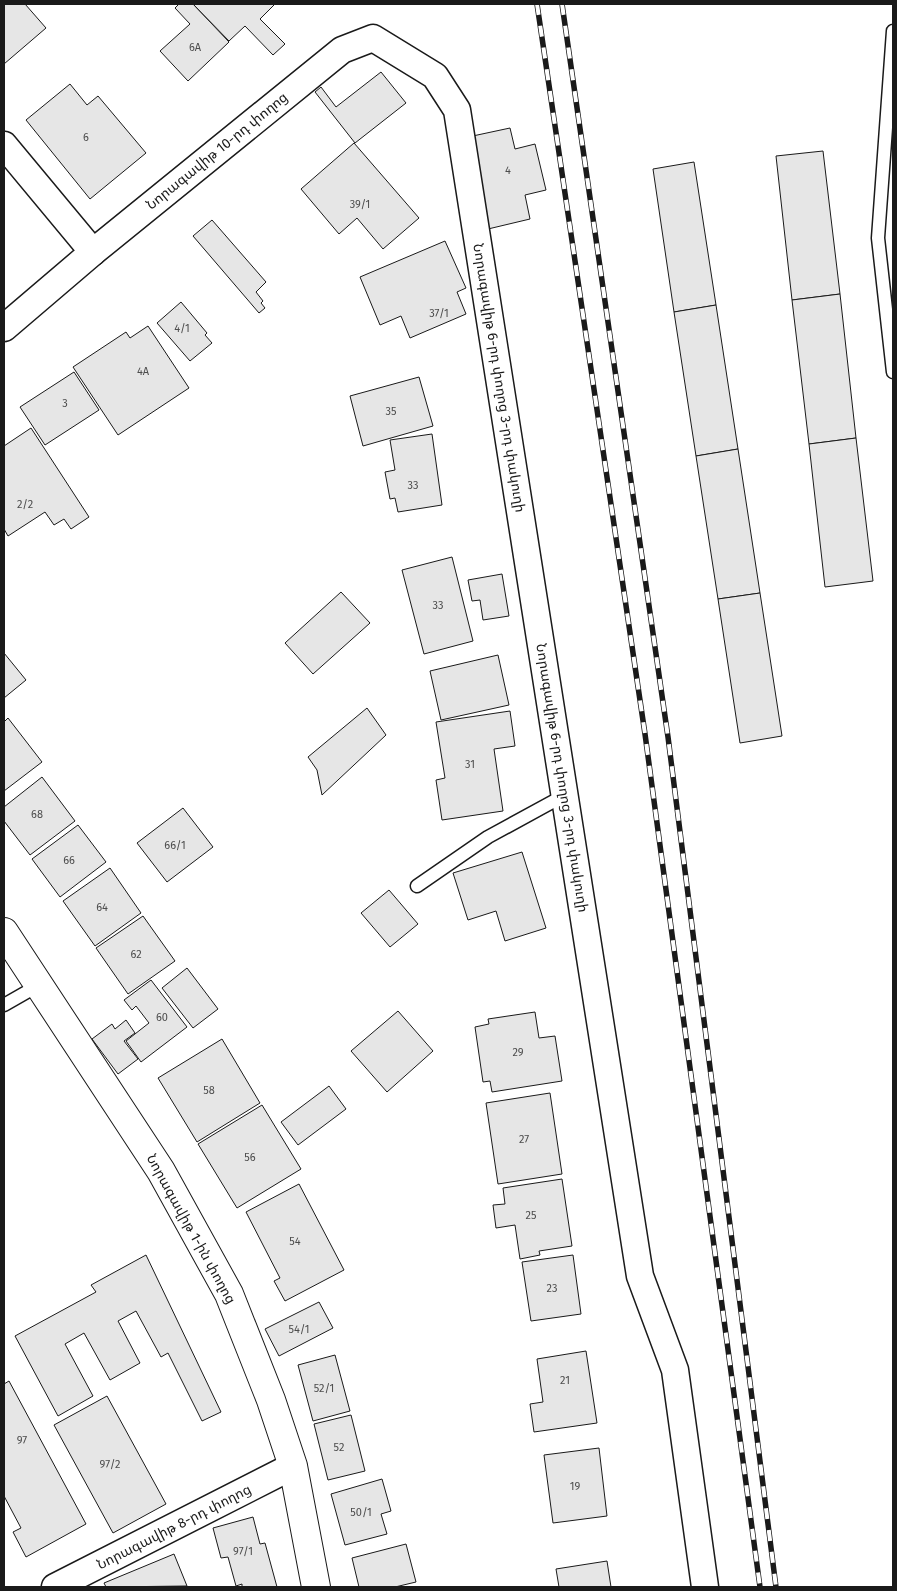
<svg xmlns="http://www.w3.org/2000/svg" width="897" height="1591" viewBox="0 0 897 1591" font-family="'Fira Sans','Noto Sans Armenian',sans-serif">
	<style>
		.building { fill: #e6e6e6; stroke: #1a1a1a }
		.lines { fill: none; stroke-linecap: round; stroke-linejoin: round }
		.service-casing { stroke: #1a1a1a; stroke-width: 15 }
		.minor-casing { stroke: #1a1a1a; stroke-width: 29 }
		.secondary-casing { stroke: #1a1a1a; stroke-width: 30 }
		.service { stroke: #fff; stroke-width: 12 }
		.minor { stroke: #fff; stroke-width: 26 }
		.secondary { stroke: #fff; stroke-width: 28 }
		.rail-casing { stroke: #1a1a1a; stroke-width: 5.5 }
		.rail { stroke: #fff; stroke-width: 4; stroke-dasharray: 11; stroke-linecap: butt }
		.labels { text-anchor: middle; dominant-baseline: central; stroke-width: 4; stroke-linejoin: round; paint-order: stroke }
		.number-label { font-size: 11px; fill: #4d4d4d }
		.street-label { font-size: 14px; fill: #1a1a1a; stroke: #fff }
	</style>
	<rect width="100%" height="100%" fill="#fff"/>
	<g class="building">
		<path d="M4,4H25L46,28L4,64Z"/>
		<path d="M179,4H193L229,42L188,81L160,51L190,24L175,8Z"/>
		<path d="M193,4H275L260,19L285,44L273,55L245,26L229,41Z"/>
		<path d="M381,72L406,103L355,143L315,92L321,87L336,107Z"/>
		<path d="M70,84L87,105L98,96L146,153L90,199L26,120Z"/>
		<path d="M510,128L515,149L535,144L546,190L525,195L530,219L488,229L468,137Z"/>
		<path d="M354,143L419,218L383,249L357,218L339,234L301,189Z"/>
		<path d="M823,151L840,294L792,300L776,156Z"/>
		<path d="M694,162L716,305L674,312L653,169Z"/>
		<path d="M212,220L266,282L256,292L263,301L261,303L265,308L259,313L193,236Z"/>
		<path d="M445,241L466,288L457,292L466,314L410,338L401,316L380,325L360,277Z"/>
		<path d="M840,294L856,438L809,444L792,300Z"/>
		<path d="M181,302L207,333L205,335L212,343L190,361L157,323Z"/>
		<path d="M716,305L738,449L696,456L674,312Z"/>
		<path d="M148,326L189,388L118,435L73,367L126,332L130,338Z"/>
		<path d="M74,372L99,410L45,445L20,407Z"/>
		<path d="M419,377L433,426L363,446L350,396Z"/>
		<path d="M31,428L89,517L71,529L64,519L54,525L45,512L8,536L4,529V446Z"/>
		<path d="M432,434L442,505L398,512L395,498L390,499L385,472L395,470L390,440Z"/>
		<path d="M856,438L873,581L825,587L809,444Z"/>
		<path d="M738,449L760,593L718,599L696,456Z"/>
		<path d="M452,557L473,641L424,654L402,570Z"/>
		<path d="M502,574L509,616L483,620L480,600L472,601L468,580Z"/>
		<path d="M341,592L370,623L313,674L285,643Z"/>
		<path d="M760,593L782,736L740,743L718,599Z"/>
		<path d="M4,653L26,680L4,698Z"/>
		<path d="M498,655L509,705L441,720L430,671Z"/>
		<path d="M367,708L386,735L322,795L317,770L308,757Z"/>
		<path d="M510,711L515,746L494,749L503,811L442,820L436,780L445,778L436,722Z"/>
		<path d="M8,718L42,762L4,791V722Z"/>
		<path d="M42,777L75,821L30,855L4,821V807Z"/>
		<path d="M183,808L213,847L167,882L137,843Z"/>
		<path d="M78,825L106,862L60,897L32,859Z"/>
		<path d="M522,852L546,928L505,941L496,911L468,920L453,873Z"/>
		<path d="M110,868L141,913L95,946L63,901Z"/>
		<path d="M389,890L418,924L390,947L361,913Z"/>
		<path d="M143,916L175,961L128,994L96,948Z"/>
		<path d="M187,968L218,1009L193,1028L162,988Z"/>
		<path d="M151,980L187,1027L141,1062L126,1041L149,1023L136,1006L132,1010L124,1000Z"/>
		<path d="M398,1011L433,1051L387,1092L351,1051Z"/>
		<path d="M535,1012L539,1038L555,1036L562,1081L492,1092L490,1081L483,1082L475,1027L489,1024L488,1019Z"/>
		<path d="M126,1020L135,1033L124,1041L138,1059L118,1074L92,1039L112,1024L115,1029Z"/>
		<path d="M222,1039L260,1103L197,1142L158,1078Z"/>
		<path d="M329,1086L346,1109L298,1145L281,1122Z"/>
		<path d="M550,1093L562,1174L498,1184L486,1103Z"/>
		<path d="M262,1105L301,1169L237,1208L198,1144Z"/>
		<path d="M562,1179L572,1246L539,1251L540,1255L520,1259L515,1225L496,1228L493,1205L505,1204L503,1188Z"/>
		<path d="M299,1184L344,1270L285,1301L274,1281L280,1278L246,1212Z"/>
		<path d="M146,1255L221,1412L202,1421L168,1353L161,1357L136,1311L118,1321L140,1363L110,1380L84,1333L65,1344L93,1396L58,1416L15,1336L96,1292L91,1285Z"/>
		<path d="M573,1255L581,1314L531,1321L522,1262Z"/>
		<path d="M319,1302L333,1328L279,1356L265,1329Z"/>
		<path d="M586,1351L597,1423L534,1432L530,1404L543,1402L537,1359Z"/>
		<path d="M335,1355L350,1411L313,1421L298,1365Z"/>
		<path d="M9,1381L86,1524L26,1557L13,1532L21,1528L4,1496V1384Z"/>
		<path d="M107,1396L166,1504L113,1533L54,1425Z"/>
		<path d="M351,1415L365,1471L328,1480L314,1424Z"/>
		<path d="M599,1448L607,1516L553,1523L544,1455Z"/>
		<path d="M382,1479L391,1511L381,1514L387,1534L345,1545L331,1494Z"/>
		<path d="M253,1517L260,1544L265,1543L277,1587H242V1584L236,1586L228,1557L221,1558L213,1528Z"/>
		<path d="M406,1544L416,1582L395,1587H359L352,1558Z"/>
		<path d="M174,1554L187,1586L106,1587L104,1583Z"/>
		<path d="M607,1561L611,1587H559L556,1569Z"/>
	</g>
	<g class="lines">
		<g class="service-casing">
			<g id="service">
				<path d="M893,31L878,238L893,372"/>
				<path d="M417,886L488,837L565,795"/>
				<path d="M4,1005L39,985"/>
			</g>
		</g>
		<g class="minor-casing">
			<g id="minor">
				<path d="M4,145L93,252"/>
				<path d="M4,328L93,252L342,50L373,38L435,76L457,110L640,1276L675,1370L705,1587"/>
				<path d="M55,1587L293,1466"/>
			</g>
		</g>
		<g class="secondary-casing">
			<path id="secondary" d="M4,932L161,1171L229,1294L271,1400L293,1466L316,1587"/>
		</g>
		<use href="#service" class="service"/>
		<use href="#minor" class="minor"/>
		<use href="#secondary" class="secondary"/>
		<g class="rail-casing">
			<g id="rail">
				<path d="M537,4L645,734L760,1587"/>
				<path d="M562,4L668,737L776,1587"/>
			</g>
		</g>
		<use href="#rail" class="rail"/>
	</g>
	<g class="labels">
		<g class="number-label">
			<text x="195" y="47">6A</text>
			<text x="86" y="137">6</text>
			<text x="508" y="170">4</text>
			<text x="360" y="204">39/1</text>
			<text x="439" y="313">37/1</text>
			<text x="182" y="328">4/1</text>
			<text x="143" y="371">4A</text>
			<text x="65" y="403">3</text>
			<text x="391" y="411">35</text>
			<text x="413" y="485">33</text>
			<text x="25" y="504">2/2</text>
			<text x="438" y="605">33</text>
			<text x="470" y="764">31</text>
			<text x="37" y="814">68</text>
			<text x="175" y="845">66/1</text>
			<text x="69" y="860">66</text>
			<text x="102" y="907">64</text>
			<text x="136" y="954">62</text>
			<text x="162" y="1017">60</text>
			<text x="518" y="1052">29</text>
			<text x="209" y="1090">58</text>
			<text x="524" y="1139">27</text>
			<text x="250" y="1157">56</text>
			<text x="531" y="1215">25</text>
			<text x="295" y="1241">54</text>
			<text x="552" y="1288">23</text>
			<text x="299" y="1329">54/1</text>
			<text x="565" y="1380">21</text>
			<text x="324" y="1388">52/1</text>
			<text x="22" y="1440">97</text>
			<text x="339" y="1447">52</text>
			<text x="110" y="1464">97/2</text>
			<text x="575" y="1486">19</text>
			<text x="361" y="1512">50/1</text>
			<text x="243" y="1551">97/1</text>
		</g>
		<g class="street-label">
			<text transform="translate(217 151) rotate(-39)">Նորագավիթ 10-րդ փողոց</text>
			<text transform="translate(499 378) rotate(81)">Նորագավիթ 6-րդ փողոց 3-րդ փակուղի</text>
			<text transform="translate(562 778) rotate(81)">Նորագավիթ 6-րդ փողոց 3-րդ փակուղի</text>
			<text transform="translate(191 1229) rotate(61)">Նորագավիթ 1-ին փողոց</text>
			<text transform="translate(174 1527) rotate(-27)">Նորագավիթ 8-րդ փողոց</text>
		</g>
	</g>
	<rect width="897" height="1591" fill="none" stroke="#1a1a1a" stroke-width="10"/>
</svg>
